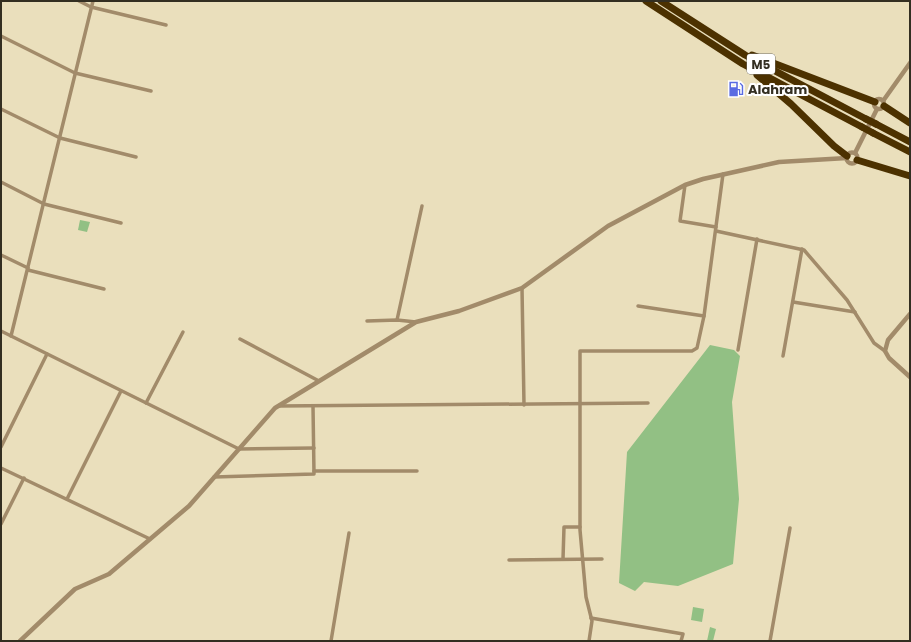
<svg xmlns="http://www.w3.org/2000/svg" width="911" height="642" viewBox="0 0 911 642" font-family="Poppins,sans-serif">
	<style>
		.green { fill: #92c084 }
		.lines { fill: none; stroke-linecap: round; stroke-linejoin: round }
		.minor { stroke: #a28b6a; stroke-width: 3.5 }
		.tertiary { stroke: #a28b6a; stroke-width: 4.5 }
		.motorway { stroke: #4c3100; stroke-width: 7 }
		.motorway-bridge { stroke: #4c3100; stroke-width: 7 }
		.labels { text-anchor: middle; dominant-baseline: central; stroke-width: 4; stroke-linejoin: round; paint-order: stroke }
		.shield { fill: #fff; stroke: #706d64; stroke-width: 1 }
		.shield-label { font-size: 12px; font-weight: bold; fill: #332e21 }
		.poi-label { font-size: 13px; font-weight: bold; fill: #332e21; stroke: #fff; text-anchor: start }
	</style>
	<rect width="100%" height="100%" fill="#eadfbc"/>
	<g class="green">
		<path d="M80,220L90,222L87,232L78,230Z"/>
		<path d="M710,345L734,350L740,356L732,402L739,499L733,564L678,586L644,582L635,591L619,583L627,452Z"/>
		<path d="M693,607L704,609L702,622L691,620Z"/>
		<path d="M710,627L716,629L713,641H707Z"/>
	</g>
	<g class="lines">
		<g class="minor">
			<path d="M79,1L91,7L166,25"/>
			<path d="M1,36L75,73L151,91"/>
			<path d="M1,109L60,138L136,157"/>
			<path d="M1,182L44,204L121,223"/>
			<path d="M685,185L680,221L716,227"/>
			<path d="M716,231L804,250L847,300L874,343L885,351"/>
			<path d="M1,255L28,268"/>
			<path d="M28,270L104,289"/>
			<path d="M522,288L524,405"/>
			<path d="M793,302L855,312"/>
			<path d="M638,306L704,316"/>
			<path d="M397,320L422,206"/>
			<path d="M367,321L397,320L416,322"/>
			<path d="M1,331L239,449L314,448"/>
			<path d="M11,336L93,1"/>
			<path d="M240,339L319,381"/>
			<path d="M738,350L757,239"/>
			<path d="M783,356L802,249"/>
			<path d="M146,403L183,332"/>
			<path d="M279,406L648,403"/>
			<path d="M1,447L47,354"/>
			<path d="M1,468L150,539"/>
			<path d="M314,471H417"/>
			<path d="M214,477L314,474L313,406"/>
			<path d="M67,499L121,391"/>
			<path d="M1,524L24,478"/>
			<path d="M563,559L564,527H580"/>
			<path d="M509,560L602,559"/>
			<path d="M591,618L683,634L681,641"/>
			<path d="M331,641L349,533"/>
			<path d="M589,641L592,621L586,597L580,530V351H692L697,348L704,316L723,174"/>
			<path d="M770,641L790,528"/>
		</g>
		<g class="tertiary">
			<circle cx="879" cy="104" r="5"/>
			<path d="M883,101L910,63"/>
			<circle cx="852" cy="158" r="5.5"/>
			<path d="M855,153L877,109"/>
			<path d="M910,314L888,340L885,351L889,358L910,377"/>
			<path d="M20,641L75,589L109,574L189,506L275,408L416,322L459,311L522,288L608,226L685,185L703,179L779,162L847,158"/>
		</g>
		<g class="motorway">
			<path d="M646,1L743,64L862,127"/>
			<path d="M661,1L745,55L866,119"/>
			<path d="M752,55L875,102"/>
			<path d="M757,75L791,104L834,146L847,156"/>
			<path d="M884,106L910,123"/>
			<path d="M876,124L910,142"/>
			<path d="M873,133L910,152"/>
			<path d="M857,160L910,176"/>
		</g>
		<g class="motorway-bridge">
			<path d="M866,119L876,124"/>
			<path d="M862,127L873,133"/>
		</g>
	</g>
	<defs>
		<g id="fuel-bare" transform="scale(1.2)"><path d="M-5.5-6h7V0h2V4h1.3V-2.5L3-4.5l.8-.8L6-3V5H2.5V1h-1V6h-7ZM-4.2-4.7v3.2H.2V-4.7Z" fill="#5a6be2" stroke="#fff" stroke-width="2.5" paint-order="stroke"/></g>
	</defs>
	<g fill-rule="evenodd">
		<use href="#fuel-bare" x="736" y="89"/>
	</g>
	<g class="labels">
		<rect class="shield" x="747" y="54" width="28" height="20" rx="3"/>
		<g class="shield-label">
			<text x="761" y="64">M5</text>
		</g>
		<g class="poi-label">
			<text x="748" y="89">Alahram</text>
		</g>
	</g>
	<rect width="911" height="642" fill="none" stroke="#332e21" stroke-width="4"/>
</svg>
